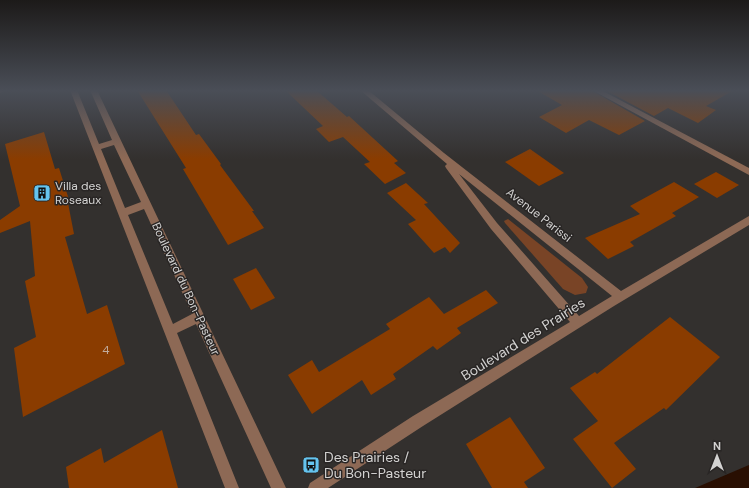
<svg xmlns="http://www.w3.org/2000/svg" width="749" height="488" viewBox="0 0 749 488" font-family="'DM Sans',sans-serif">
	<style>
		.green { fill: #794426 }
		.water { fill: #290f02 }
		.building { fill: #8a3c00 }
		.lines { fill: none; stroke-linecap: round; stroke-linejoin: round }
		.minor { fill: #8d6955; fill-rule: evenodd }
		.labels { text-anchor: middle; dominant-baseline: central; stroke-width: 3; stroke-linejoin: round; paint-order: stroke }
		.poi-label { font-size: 12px; fill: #d3d2d1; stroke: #292625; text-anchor: start }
		.street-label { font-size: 12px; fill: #d3d2d1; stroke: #292625 }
		.near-number-label { font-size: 12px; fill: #c1ac9d }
		.near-street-label { font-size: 14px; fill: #d3d2d1; stroke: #292625 }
		.near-poi-label { font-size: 14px; fill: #d3d2d1; stroke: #292625; text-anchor: start }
	</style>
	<rect width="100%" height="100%" fill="#33302e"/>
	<path class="green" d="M508,219L582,278L588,287L586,293L575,295L563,289L505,223L504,221Z"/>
	<path class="water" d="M749,465V488H695Z"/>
	<g class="building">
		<path d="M137,90H166L196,135L199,134L221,164L220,165L254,211H252L264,228L228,245L183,169L186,168Z"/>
		<path d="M285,90H316L347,117L349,116L398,161L394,163L406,173L385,184L364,164L370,162L343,137L329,142L316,129L323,126Z"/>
		<path d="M536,90H591L645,121L619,135L589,120L566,133L539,117L562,105Z"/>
		<path d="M605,90H734L706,106L716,110L698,123L668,108L654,116Z"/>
		<path d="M44,132L55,169L59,168L70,203H68L74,234L65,237L87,314L107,305L125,364L23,417L14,348L36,337L25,281L35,276L30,221L0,233V220L20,206L5,144Z"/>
		<path d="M530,149L564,173L539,186L505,162Z"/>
		<path d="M716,172L739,185L717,198L694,184Z"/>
		<path d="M674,182L699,197L672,213L676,216L630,242L634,246L608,259L585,238L640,214L630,206Z"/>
		<path d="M406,183L428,203L424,204L460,243L450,253L445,247L434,253L408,224L416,220L387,193Z"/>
		<path d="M256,268L275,298L251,310L233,279Z"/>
		<path d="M486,290L498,303L457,328L461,333L437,350L433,346L393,374L396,379L371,395L362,380L312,414L288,375L312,360L319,372L390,329L386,324L429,297L444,314Z"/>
		<path d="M670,317L720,357L666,410L664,408L614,443L636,469L612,488L573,439L598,421L570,388L595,372L597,374Z"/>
		<path d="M510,417L545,468L524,482L528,488H492L466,444Z"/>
		<path d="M162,430L178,488H69L66,467L101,448L104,463Z"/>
	</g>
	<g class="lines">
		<g class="minor">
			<path d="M0,90H6L0,93Z"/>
			<path d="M70,90H77L99,144L112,140L90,90H97L286,488H271L196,324L177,333L239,488H225ZM114,145L141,202L125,208L101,149ZM144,209L192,314L173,324L128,215Z"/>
			<path d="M360,90H368L444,153L621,291L749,216V225L614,306L423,426L328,488H308L310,483L413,416L570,322L491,229L446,168L445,166L447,164ZM459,174L612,296L579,316L497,223Z"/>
			<path d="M592,90H601L749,168V175Z"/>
		</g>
	</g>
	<linearGradient id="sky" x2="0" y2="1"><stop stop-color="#1c1a19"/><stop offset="0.57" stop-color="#4a4e57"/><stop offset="1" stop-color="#4a4e57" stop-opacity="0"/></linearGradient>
	<rect width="749" height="159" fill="url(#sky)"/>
	<defs>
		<g id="building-square" transform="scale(0.9)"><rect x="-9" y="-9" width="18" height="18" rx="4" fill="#65c4ef" stroke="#292625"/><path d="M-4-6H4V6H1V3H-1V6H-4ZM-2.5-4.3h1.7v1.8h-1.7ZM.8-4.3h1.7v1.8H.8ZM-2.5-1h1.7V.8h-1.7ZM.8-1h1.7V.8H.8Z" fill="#111"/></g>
		<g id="bus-square" transform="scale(0.9)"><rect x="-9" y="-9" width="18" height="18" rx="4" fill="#65c4ef" stroke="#292625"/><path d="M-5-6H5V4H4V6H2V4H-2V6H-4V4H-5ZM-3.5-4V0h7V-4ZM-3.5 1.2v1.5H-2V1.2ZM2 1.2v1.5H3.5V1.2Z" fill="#111"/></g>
	</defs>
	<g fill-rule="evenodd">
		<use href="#building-square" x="42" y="193"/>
		<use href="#bus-square" x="311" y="465"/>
	</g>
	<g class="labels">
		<g class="poi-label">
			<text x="55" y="186">Villa des<tspan x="55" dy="14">Roseaux</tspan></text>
		</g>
		<g class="street-label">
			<text transform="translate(539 215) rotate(38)">Avenue Parissi</text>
			<text transform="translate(186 289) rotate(65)">Boulevard du Bon-Pasteur</text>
		</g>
		<g class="near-number-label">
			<text x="106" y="350">4</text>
		</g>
		<g class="near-street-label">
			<text transform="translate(523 339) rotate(-32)">Boulevard des Prairies</text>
		</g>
		<g class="near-poi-label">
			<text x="324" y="457">Des Prairies /<tspan x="324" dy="16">Du Bon-Pasteur</tspan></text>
		</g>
	</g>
	<g transform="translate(717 456)" stroke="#292625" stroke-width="3" paint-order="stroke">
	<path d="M0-3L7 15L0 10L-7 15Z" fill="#d3d2d1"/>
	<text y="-6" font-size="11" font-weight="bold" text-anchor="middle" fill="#d3d2d1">N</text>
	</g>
</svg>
